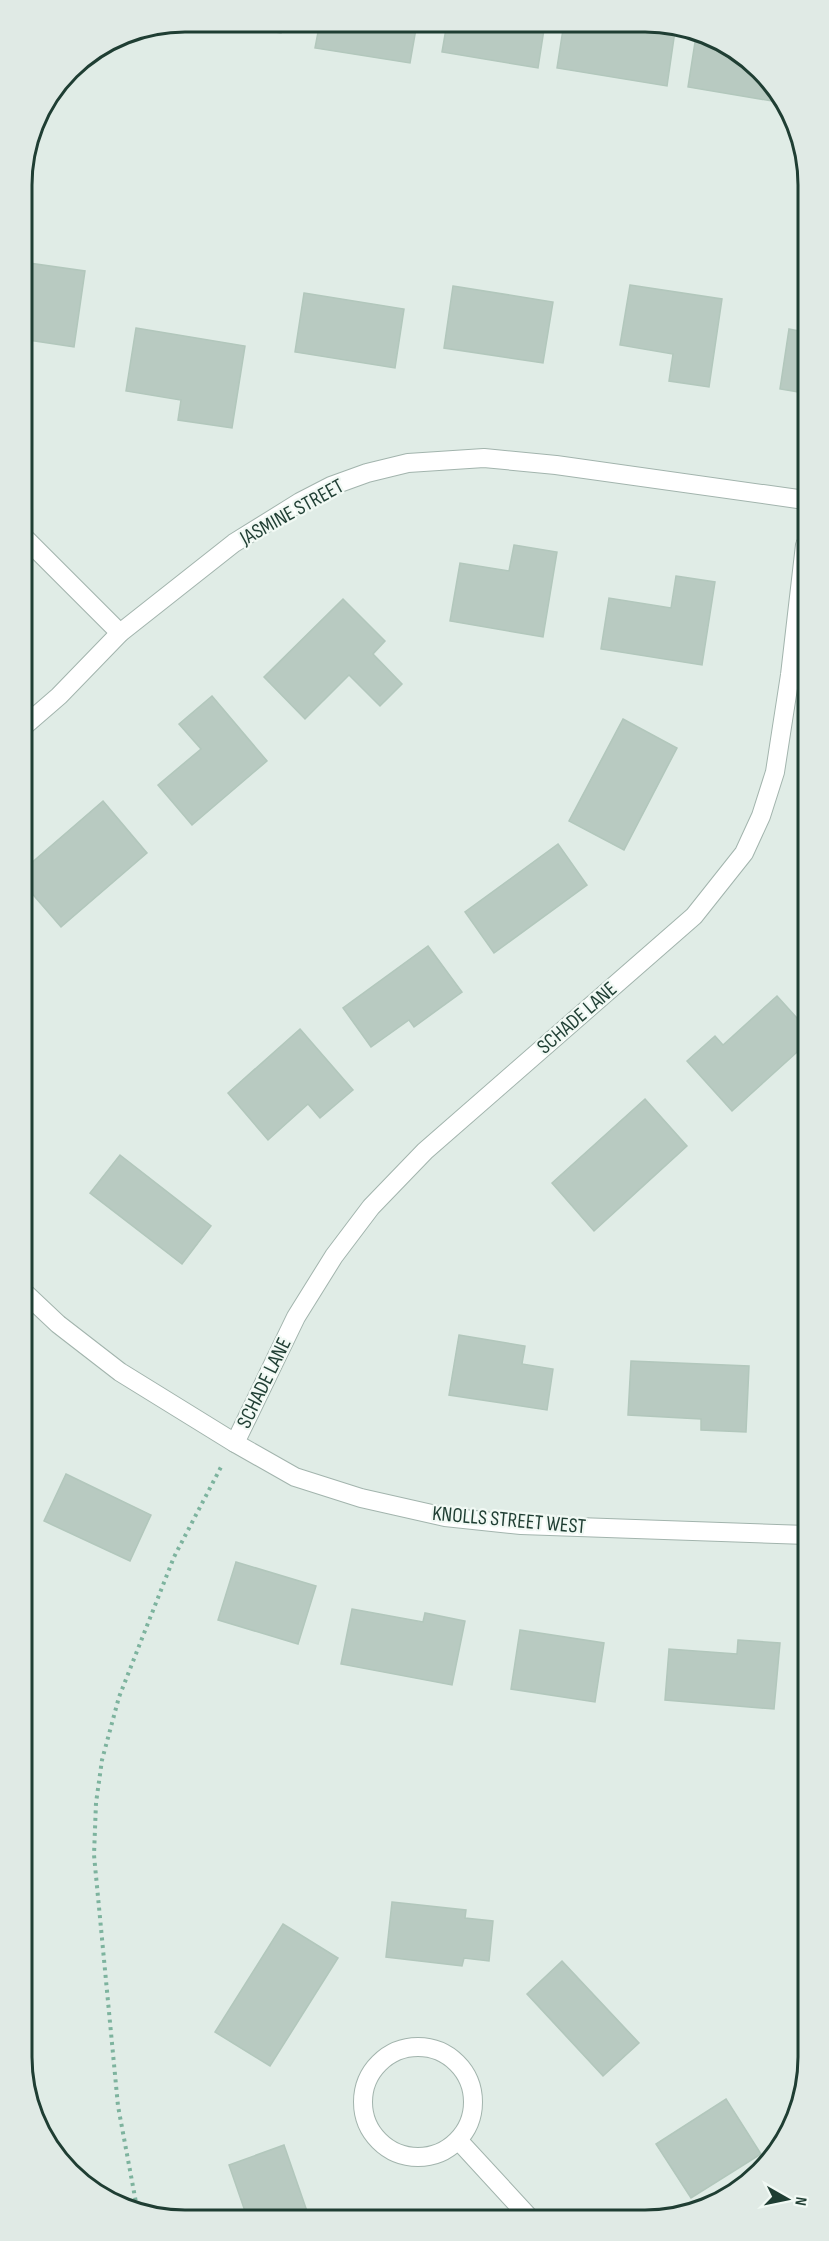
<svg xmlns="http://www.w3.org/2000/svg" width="829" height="2241" viewBox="0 0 829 2241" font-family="'Sofia Sans Condensed',sans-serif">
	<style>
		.building { fill: #b8cac1; stroke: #b2c7bc; stroke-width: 1.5 }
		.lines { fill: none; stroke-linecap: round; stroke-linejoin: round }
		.street-casing { stroke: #a2b4ad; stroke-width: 20 }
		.path { stroke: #7db39e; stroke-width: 4; stroke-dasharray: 3 4.5; stroke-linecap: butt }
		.street { stroke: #fff; stroke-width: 18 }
		.labels { text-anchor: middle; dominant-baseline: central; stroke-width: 4.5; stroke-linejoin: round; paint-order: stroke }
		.street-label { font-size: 21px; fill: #1f3e33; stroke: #f1f9f4 }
		.rim { fill: none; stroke: #1f3e33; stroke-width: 3 }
	</style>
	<rect width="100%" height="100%" fill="#e0ece6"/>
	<g class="building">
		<path d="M203,21L283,22L281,33Z"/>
		<path d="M320,22L417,23L410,63L315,48Z"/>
		<path d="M447,23H545L538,68L442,52Z"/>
		<path d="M564,23L629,24L675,31L667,86L557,68Z"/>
		<path d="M696,36L760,69L778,102L688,87Z"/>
		<path d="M22,262L85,271L74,347L22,339Z"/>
		<path d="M630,285L722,299L709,387L669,381L673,354L620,345Z"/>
		<path d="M453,286L553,302L543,363L444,348Z"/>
		<path d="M304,293L404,309L395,368L295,352Z"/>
		<path d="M136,328L245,346L232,428L178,420L181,400L126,391Z"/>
		<path d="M789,329L805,332V393L780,389Z"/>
		<path d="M514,545L557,552L543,637L450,621L460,563L509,571Z"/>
		<path d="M676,576L715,582L702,665L601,649L609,598L671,608Z"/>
		<path d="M343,599L385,641L373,654L402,684L380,706L349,675L305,719L264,677Z"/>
		<path d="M212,696L267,761L192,825L158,785L201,749L179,724Z"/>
		<path d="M623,719L677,748L624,850L569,821Z"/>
		<path d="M103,801L147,853L61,927L22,882V871Z"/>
		<path d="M558,844L587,885L494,953L465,912Z"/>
		<path d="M428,946L462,992L414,1027L409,1020L371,1047L343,1008Z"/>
		<path d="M777,996L806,1028V1044L732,1111L687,1061L715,1036L723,1045Z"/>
		<path d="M300,1029L353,1090L320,1118L308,1104L268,1140L228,1093Z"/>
		<path d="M23,1068L32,1077L23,1085Z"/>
		<path d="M645,1099L687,1146L594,1231L552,1183Z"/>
		<path d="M120,1155L211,1226L182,1264L90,1193Z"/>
		<path d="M459,1335L525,1346L522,1364L553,1369L547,1410L449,1395Z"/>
		<path d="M631,1361L749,1366L746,1432L701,1430V1419L628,1415Z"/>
		<path d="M66,1474L151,1515L130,1561L44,1521Z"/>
		<path d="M236,1562L316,1586L298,1644L218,1620Z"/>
		<path d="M352,1609L423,1622L425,1613L465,1621L452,1685L341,1664Z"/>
		<path d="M520,1630L604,1643L595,1702L511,1689Z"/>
		<path d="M738,1640L780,1643L774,1709L665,1700L669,1649L737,1654Z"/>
		<path d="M392,1902L466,1910L465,1918L493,1921L489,1961L464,1958L462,1966L386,1957Z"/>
		<path d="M283,1924L338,1958L270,2066L215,2032Z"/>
		<path d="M562,1961L639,2043L603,2076L527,1994Z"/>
		<path d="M726,2099L761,2154L691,2198L656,2144Z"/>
		<path d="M284,2145L309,2217H247L229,2165Z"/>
	</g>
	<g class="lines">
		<g class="street-casing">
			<g id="street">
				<path d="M22,535L120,633"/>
				<path d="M22,728L59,696L120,633L234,543L300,502L331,486L367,473L408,463L484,458L556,465L805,500"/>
				<path d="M23,1291L58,1324L120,1372L235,1443L295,1477L361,1498L445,1517L521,1525L807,1535"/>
				<path d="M235,1443L296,1317L334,1256L371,1207L425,1151L694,916L744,853L761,816L775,772L790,675L805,545"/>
				<circle cx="418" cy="2102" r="55"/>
				<path d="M459,2141L529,2217"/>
			</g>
		</g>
		<path class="path" d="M137,2208L118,2106L94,1855L96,1803L102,1760L119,1697L174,1557L221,1467"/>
		<use href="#street" class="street"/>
	</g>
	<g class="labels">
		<g class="street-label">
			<text transform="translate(292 512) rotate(-29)">JASMINE STREET</text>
			<text transform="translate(577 1018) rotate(-41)">SCHADE LANE</text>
			<text transform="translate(264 1383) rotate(-64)">SCHADE LANE</text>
			<text transform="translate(509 1520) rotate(5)">KNOLLS STREET WEST</text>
		</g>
	</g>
	<path d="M0 0H829V2241H0ZM185 32H645A153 153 0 0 1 798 185V2057A153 153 0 0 1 645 2210H185A153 153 0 0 1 32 2057V185A153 153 0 0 1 185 32Z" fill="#e0eae5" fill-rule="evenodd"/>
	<path class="rim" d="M185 32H645A153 153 0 0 1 798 185V2057A153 153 0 0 1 645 2210H185A153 153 0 0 1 32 2057V185A153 153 0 0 1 185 32Z"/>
	<g transform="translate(787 2199) rotate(99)" stroke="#f1f9f4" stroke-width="4.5" paint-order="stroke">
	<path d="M0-4.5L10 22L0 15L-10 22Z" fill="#1f3e33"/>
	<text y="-9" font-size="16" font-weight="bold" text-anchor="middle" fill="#1f3e33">N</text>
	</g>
</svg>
